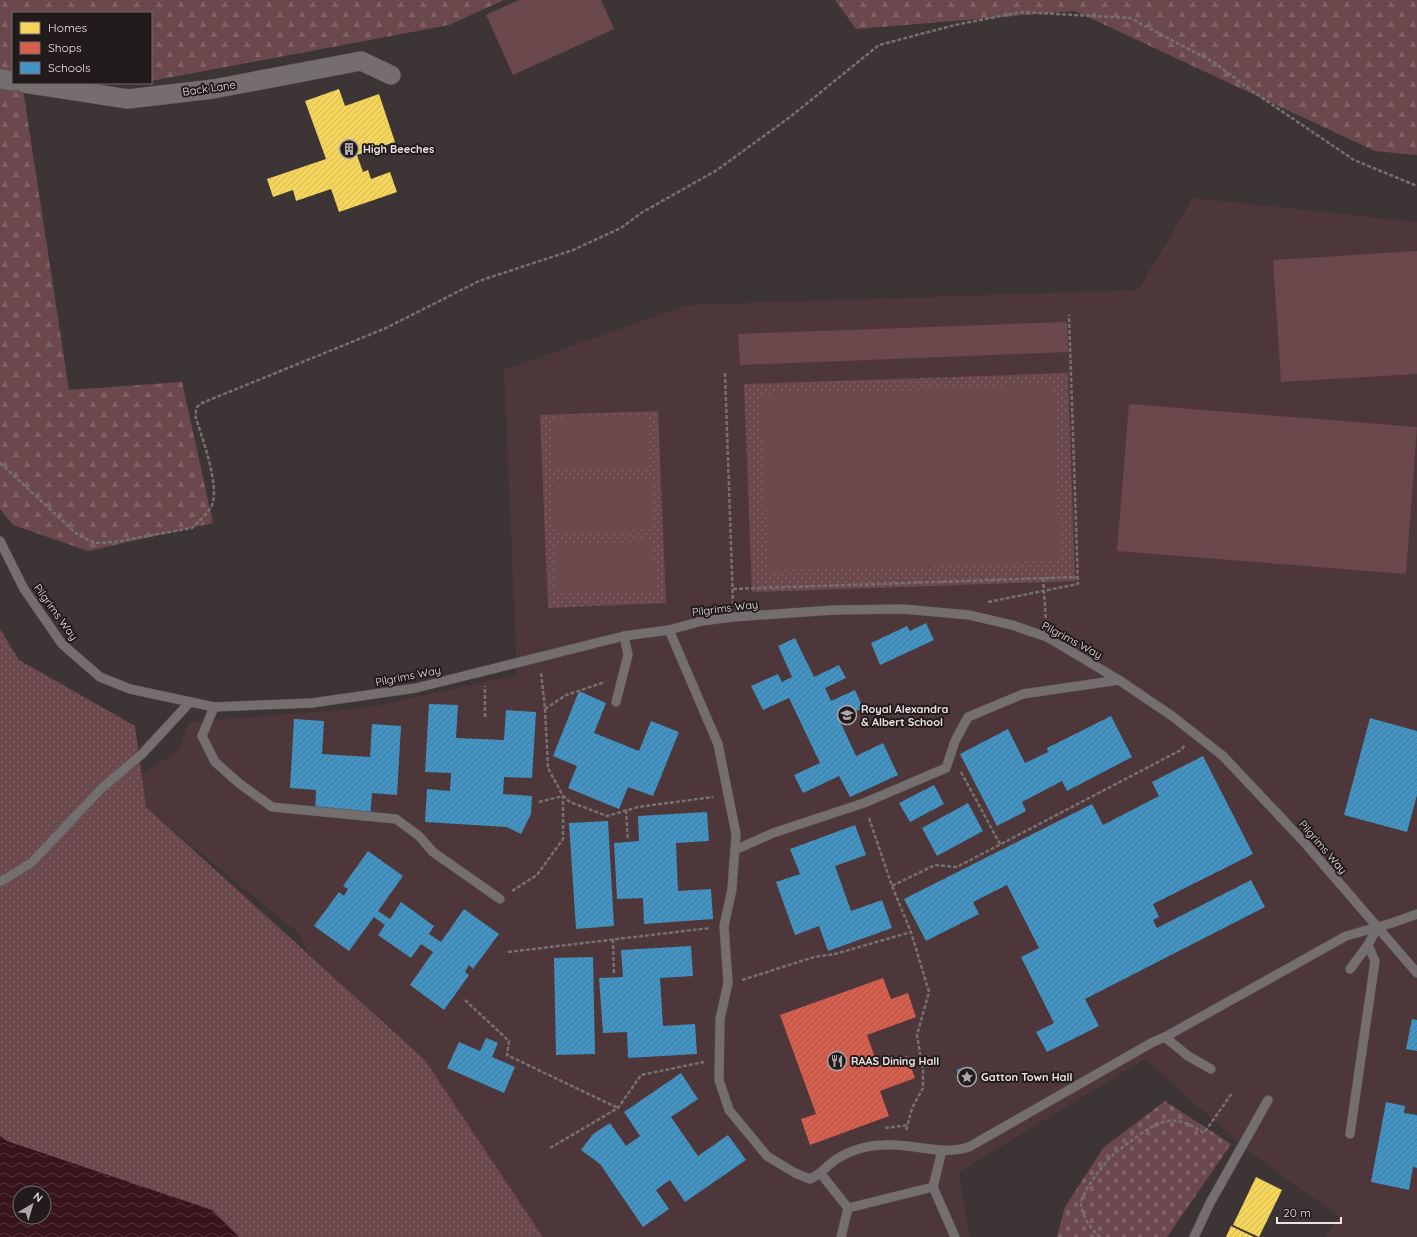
<svg xmlns="http://www.w3.org/2000/svg" width="1417" height="1237" viewBox="0 0 1417 1237" font-family="Quicksand,sans-serif">
	<style>
		.built { fill: #4d373a }
		.grass { fill: url(#grass-dots); fill-rule: evenodd }
		.forest { fill: url(#forest-firs) }
		.cemetery { fill: url(#cemetery-stones) }
		.garden { fill: #6a484c }
		.water { fill: url(#water-waves); fill-rule: evenodd }
		.homes { fill: url(#homes-hatch) }
		.shops { fill: url(#shops-hatch) }
		.schools { fill: url(#schools-hatch) }
		.lines { fill: none; stroke-linecap: round; stroke-linejoin: round }
		.lane-casing { stroke: #585051; stroke-width: 10 }
		.street-casing { stroke: #585051; stroke-width: 20 }
		.path { stroke: #777071; stroke-width: 2.5; stroke-dasharray: 4 2; stroke-linecap: butt }
		.lane { stroke: #756e6f; stroke-width: 9 }
		.street { stroke: #756e6f; stroke-width: 19 }
		.labels { text-anchor: middle; dominant-baseline: central; stroke-width: 4; stroke-linejoin: round; paint-order: stroke }
		.street-label { font-size: 11px; fill: #ede2e3; stroke: #221b1b }
		.poi-label { font-size: 11px; font-weight: bold; fill: #ede2e3; stroke: #221b1b; text-anchor: start }
	</style>
	<defs>
		<pattern id="grass-dots" width="8" height="8" patternUnits="userSpaceOnUse"><rect width="8" height="8" fill="#6a484c"/><path d="M2 2h.1M6 6h.1" fill="none" stroke="#806266" stroke-width="1.8" stroke-linecap="round"/></pattern>
		<pattern id="forest-firs" width="22" height="20" patternUnits="userSpaceOnUse"><rect width="22" height="20" fill="#6a484c"/><path d="M5 1l3.5 6h-7zM16 11l3.5 6h-7z" fill="#806266"/></pattern>
		<pattern id="cemetery-stones" width="16" height="16" patternUnits="userSpaceOnUse"><rect width="16" height="16" fill="#6a484c"/><path d="M2 7V4a2 2 0 0 1 4 0v3zM10 15v-3a2 2 0 0 1 4 0v3z" fill="#806266"/></pattern>
		<pattern id="water-waves" width="16" height="10" patternUnits="userSpaceOnUse"><rect width="16" height="10" fill="#38151c"/><path d="M0 5q4-4 8 0t8 0" fill="none" stroke="#55373d"/></pattern>
		<pattern id="homes-hatch" width="6" height="6" patternUnits="userSpaceOnUse"><rect width="6" height="6" fill="#f6d55c"/><path d="M-1 1l2-2M0 6l6-6M5 7l2-2" fill="none" stroke="#d3b857"/></pattern>
		<pattern id="shops-hatch" width="6" height="6" patternUnits="userSpaceOnUse"><rect width="6" height="6" fill="#d6604d"/><path d="M-1 1l2-2M0 6l6-6M5 7l2-2" fill="none" stroke="#a4564a"/></pattern>
		<pattern id="schools-hatch" width="6" height="6" patternUnits="userSpaceOnUse"><rect width="6" height="6" fill="#4393c3"/><path d="M-1 1l2-2M0 6l6-6M5 7l2-2" fill="none" stroke="#447b9d"/></pattern>
	</defs>
	<rect width="100%" height="100%" fill="#3d3435"/>
	<path class="built" d="M1193,198L1417,222V1237H1325L1340,1217L1248,1151L1145,1059L959,1172L970,1237H543L425,1060L309,954L298,933L145,807L142,774L179,750L189,722L366,708L517,675L504,370L687,305L1138,290Z"/>
	<g class="grass">
		<path d="M1068,373L1075,581L752,592L744,384Z"/>
		<path d="M658,411L666,603L548,608L540,415Z"/>
		<path d="M0,629L19,660L135,726L146,807L425,1060L543,1237H0ZM20,1193H44V1217H20Z"/>
	</g>
	<g class="forest">
		<path d="M0,0H504L449,25L151,81V13H13V83H22L69,390L182,382L213,523L88,551L13,525L0,509Z"/>
		<path d="M835,0H1417V155L1375,151L1075,11L856,29Z"/>
	</g>
	<path class="cemetery" d="M1165,1101L1231,1144L1167,1237H1057L1065,1207L1103,1148Z"/>
	<g class="garden">
		<path d="M519,0H601L614,29L513,75L486,15Z"/>
		<path d="M1417,251V374L1281,382L1273,260Z"/>
		<path d="M1067,322L1068,352L740,365L738,334Z"/>
		<path d="M1053,385L1060,561L768,571L761,395Z"/>
		<path d="M1129,404L1417,427L1406,574L1117,551Z"/>
		<path d="M649,416L650,467L552,469L551,419Z"/>
		<path d="M651,479L652,530L554,532V482Z"/>
		<path d="M653,541L654,591L557,594L556,544Z"/>
	</g>
	<path class="water" d="M0,1136L7,1141L212,1210L239,1237H0ZM20,1193H44V1217H20Z"/>
	<g class="homes">
		<path d="M339,89L345,106L379,94L395,142L357,155L363,172L368,170L371,179L390,172L397,192L339,212L331,189L296,201L293,190L273,197L267,179L326,159L305,101Z"/>
		<path d="M1256,1177L1282,1190L1259,1237L1233,1225Z"/>
		<path d="M1231,1226L1254,1237H1226Z"/>
	</g>
	<path class="shops" d="M883,978L891,999L908,993L916,1017L867,1035L878,1066L907,1056L915,1078L880,1091L889,1116L810,1145L801,1119L816,1114L780,1015Z"/>
	<g class="schools">
		<path d="M926,623L934,640L880,665L871,643L907,626L910,631Z"/>
		<path d="M795,638L814,677L839,665L846,678L825,688L831,701L855,690L863,708L839,719L856,756L883,743L898,775L850,797L839,776L803,793L794,775L820,763L789,698L763,710L751,686L778,674L782,682L792,677L778,646Z"/>
		<path d="M579,691L606,703L594,733L639,751L651,721L679,732L653,796L628,787L619,809L568,788L577,766L553,756Z"/>
		<path d="M429,704L458,705L456,738L504,740L506,710L536,712L532,778L504,777L503,794L532,796L531,814L521,834L507,827L425,822L427,789L450,791L451,773L425,772Z"/>
		<path d="M1111,716L1132,757L1067,791L1062,781L1022,802L1026,811L997,826L960,754L1008,729L1025,763L1048,752L1047,748Z"/>
		<path d="M1370,718L1417,731V795L1407,832L1344,815Z"/>
		<path d="M294,719L324,721L322,754L370,757L372,724L401,726L397,795L372,793L370,819L315,815L316,790L290,788Z"/>
		<path d="M1203,756L1253,854L1153,904L1159,917L1153,920L1157,928L1251,880L1265,907L1085,999L1099,1026L1047,1052L1036,1032L1054,1023L1021,957L1039,948L1007,885L973,902L979,914L926,941L904,899L1092,804L1103,825L1159,796L1152,782Z"/>
		<path d="M934,785L944,804L910,822L899,803Z"/>
		<path d="M968,803L983,831L937,856L922,828Z"/>
		<path d="M707,812L709,841L676,843L678,891L711,889L713,919L644,924L643,898L617,899L614,843L639,841L638,816Z"/>
		<path d="M608,821L614,926L576,929L569,823Z"/>
		<path d="M855,825L866,855L835,866L851,911L882,900L892,928L828,951L819,926L795,935L776,882L800,874L790,849Z"/>
		<path d="M368,851L403,876L378,911L390,919L401,902L434,926L429,934L441,942L464,909L499,934L473,969L469,965L465,972L469,975L444,1010L410,985L433,952L421,944L411,958L378,935L385,925L374,917L349,951L314,926L339,892L344,896L348,889L343,886Z"/>
		<path d="M691,946L693,976L660,978L663,1026L695,1024L697,1054L628,1058L627,1032L603,1033L599,978L623,977L621,950Z"/>
		<path d="M593,957L595,1054L556,1055L554,958Z"/>
		<path d="M1412,1019L1417,1020V1051L1406,1049Z"/>
		<path d="M486,1038L498,1043L492,1057L515,1067L504,1093L447,1068L459,1042L480,1051Z"/>
		<path d="M972,1067L974,1081L959,1083L957,1069Z"/>
		<path d="M681,1073L698,1099L671,1117L698,1156L728,1135L746,1160L685,1202L670,1180L656,1190L669,1209L643,1227L600,1164L581,1150L593,1134L610,1123L626,1146L640,1136L624,1112Z"/>
		<path d="M1386,1102L1405,1106L1404,1113L1417,1115V1168L1413,1167L1409,1190L1371,1182Z"/>
	</g>
	<g class="lines">
		<g class="lane-casing">
			<g id="lane">
				<path d="M0,541L24,589L62,644L100,677L130,689L214,707L312,703L416,688L624,636L669,630L702,621L733,617L834,610L903,609L969,615L1012,625L1047,637L1119,680L1172,716L1223,756L1304,842L1417,973"/>
				<path d="M669,630L718,744L736,834L732,889L724,926L728,983L720,1019L719,1080L729,1110L767,1156L795,1173L810,1179C823,1173 824,1168 834,1161C847,1151 868,1145 884,1145C912,1143 941,1156 969,1147L1153,1042L1165,1037L1346,936L1392,923L1417,914"/>
				<path d="M616,702L628,655L624,636"/>
				<path d="M214,707L202,736L215,762L240,784L272,807L396,819L419,836L433,852L500,899"/>
				<path d="M735,850L773,833L864,803L946,768L955,741L968,717L1023,694L1119,680"/>
				<path d="M0,882L31,863L102,788L142,754L190,702"/>
				<path d="M1350,969L1368,945"/>
				<path d="M1165,1037L1188,1056L1211,1069"/>
				<path d="M1350,1134L1375,961L1368,945L1377,928"/>
				<path d="M821,1174L848,1208L933,1187L942,1150"/>
				<path d="M933,1187L955,1237"/>
				<path d="M841,1237L848,1208"/>
				<path d="M1194,1237L1210,1203L1268,1100"/>
			</g>
		</g>
		<g class="street-casing">
			<g id="street">
				<path d="M0,79L13,81"/>
				<path d="M24,83L128,99L213,89L361,61L391,75"/>
			</g>
		</g>
		<g class="path">
			<path d="M725,373L733,603"/>
			<path d="M0,463L78,535L95,543L114,542L192,528C197,523 212,510 213,502C218,480 202,438 195,415L197,407L202,403L386,328L479,281L573,250L621,228L641,213L717,170L790,117L879,45L955,25L1021,12L1130,18L1215,63L1252,91L1354,160L1417,186"/>
			<path d="M1043,578L1046,621"/>
			<path d="M733,589L1078,577"/>
			<path d="M988,602L1078,584L1069,315"/>
			<path d="M545,709L566,695L605,682"/>
			<path d="M485,717V686"/>
			<path d="M961,772L1000,844"/>
			<path d="M539,802L563,796L570,802L607,816L638,807L713,797"/>
			<path d="M626,810L628,840"/>
			<path d="M869,818L892,886L911,932L929,992L917,1035L923,1071V1088L912,1108L906,1131"/>
			<path d="M892,886L935,865L957,867L1181,750L1185,745"/>
			<path d="M512,891L537,875L563,839V796L548,768L545,709L541,672"/>
			<path d="M613,939L614,974"/>
			<path d="M508,952L710,928"/>
			<path d="M742,980L814,957L835,954L911,932"/>
			<path d="M465,1000L509,1041L507,1055L618,1108"/>
			<path d="M885,1128L908,1125"/>
			<path d="M550,1148L618,1108L641,1075L704,1062"/>
			<path d="M1100,1237C1091,1229 1081,1215 1081,1203C1081,1193 1105,1162 1113,1155C1125,1145 1153,1123 1167,1121C1181,1119 1193,1126 1204,1133L1232,1093"/>
		</g>
		<use href="#lane" class="lane"/>
		<use href="#street" class="street"/>
	</g>
	<defs>
		<g id="building-ring" transform="scale(1)"><circle r="9.5" fill="#221b1b" stroke="#afa5a6" stroke-width="1.5"/><path d="M-4-6H4V6H1V3H-1V6H-4ZM-2.5-4.3h1.7v1.8h-1.7ZM.8-4.3h1.7v1.8H.8ZM-2.5-1h1.7V.8h-1.7ZM.8-1h1.7V.8H.8Z" fill="#afa5a6"/></g>
		<g id="school-ring" transform="scale(1)"><circle r="9.5" fill="#221b1b" stroke="#afa5a6" stroke-width="1.5"/><path d="M0-5L7-2L0 1L-7-2ZM-4 1L0 2.5L4 1V4Q0 6-4 4Z" fill="#afa5a6"/></g>
		<g id="restaurant-ring" transform="scale(1)"><circle r="9.5" fill="#221b1b" stroke="#afa5a6" stroke-width="1.5"/><path d="M-5-6h1v4h1v-4h1v4h1v-4h1v5L-1.5 .5V6h-2V.5L-5-1ZM5-6V6H3V1.5H1.5Q1.5-4 5-6Z" fill="#afa5a6"/></g>
		<g id="sight-ring" transform="scale(1)"><circle r="9.5" fill="#221b1b" stroke="#afa5a6" stroke-width="1.5"/><path d="M0-6L1.8-2.2L6-1.7L2.9 1.2L3.7 5.4L0 3.3L-3.7 5.4L-2.9 1.2L-6-1.7L-1.8-2.2Z" fill="#afa5a6"/></g>
	</defs>
	<g fill-rule="evenodd">
		<use href="#building-ring" x="349" y="149"/>
		<use href="#school-ring" x="847" y="715"/>
		<use href="#restaurant-ring" x="837" y="1061"/>
		<use href="#sight-ring" x="967" y="1077"/>
	</g>
	<g class="labels">
		<g class="street-label">
			<text transform="translate(209 88) rotate(-8)">Back Lane</text>
			<text transform="translate(725 608) rotate(-7)">Pilgrims Way</text>
			<text transform="translate(56 612) rotate(54)">Pilgrims Way</text>
			<text transform="translate(1072 640) rotate(28)">Pilgrims Way</text>
			<text transform="translate(408 676) rotate(-11)">Pilgrims Way</text>
			<text transform="translate(1323 847) rotate(49)">Pilgrims Way</text>
		</g>
		<g class="poi-label">
			<text x="363" y="149">High Beeches</text>
			<text x="861" y="709">Royal Alexandra<tspan x="861" dy="13">&amp; Albert School</tspan></text>
			<text x="851" y="1061">RAAS Dining Hall</text>
			<text x="981" y="1077">Gatton Town Hall</text>
		</g>
	</g>
	<rect x="12" y="12" width="140" height="72" fill="#221b1b" stroke="#736b6b"/>
	<rect x="20" y="22" width="20" height="12" fill="#f6d55c" stroke="#736b6b"/>
	<text x="48" y="32" font-size="12" fill="#ede2e3">Homes</text>
	<rect x="20" y="42" width="20" height="12" fill="#d6604d" stroke="#736b6b"/>
	<text x="48" y="52" font-size="12" fill="#ede2e3">Shops</text>
	<rect x="20" y="62" width="20" height="12" fill="#4393c3" stroke="#736b6b"/>
	<text x="48" y="72" font-size="12" fill="#ede2e3">Schools</text>
	<g transform="translate(32 1205) rotate(38)"><circle r="19" fill="#221b1b" stroke="#736b6b"/>
	<path d="M0-3L7 15L0 10L-7 15Z" fill="#afa5a6"/>
	<text y="-6" font-size="11" font-weight="bold" text-anchor="middle" fill="#ede2e3">N</text>
	</g>
	<path d="M1277 1217v6h64v-6" fill="none" stroke="#ede2e3" stroke-width="2"/>
	<text x="1283" y="1217" font-size="12" fill="#ede2e3" stroke="#221b1b" stroke-width="3" paint-order="stroke">20 m</text>
</svg>
